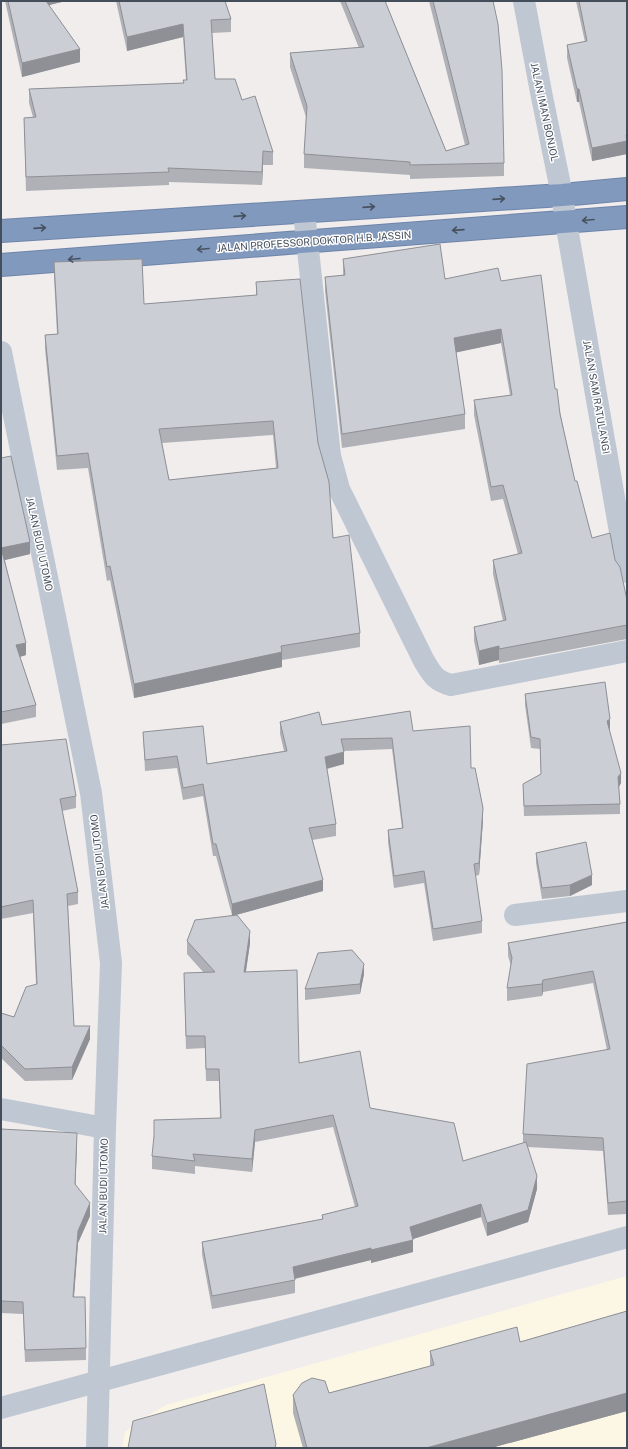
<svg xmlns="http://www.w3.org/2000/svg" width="628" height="1449" viewBox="0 0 628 1449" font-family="'Public Sans',sans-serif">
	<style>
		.commercial { fill: #fcf7e4 }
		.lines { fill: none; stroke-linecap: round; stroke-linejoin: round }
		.highway-casing { stroke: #6e84aa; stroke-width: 24 }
		.minor { stroke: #bfc7d3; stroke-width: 22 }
		.highway { stroke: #8299be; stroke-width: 22 }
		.wall { fill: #afb1b7; fill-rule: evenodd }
		.shaded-wall { fill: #8e9095 }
		.building { fill: #cbced5; stroke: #8e9095; fill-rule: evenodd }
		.oneway { stroke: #475260 }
		.labels { text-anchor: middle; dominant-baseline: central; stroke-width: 3; stroke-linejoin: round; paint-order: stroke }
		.street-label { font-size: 10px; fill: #444e5b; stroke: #fff }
	</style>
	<rect width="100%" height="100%" fill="#f0edec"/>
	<path class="commercial" d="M627,1276V1448H122L125,1432L142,1419L166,1405Z"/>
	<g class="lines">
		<g class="highway-casing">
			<g id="highway">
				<path d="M1,231L562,195L627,189"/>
				<path d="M1,265L627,217"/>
			</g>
		</g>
		<g class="minor">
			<path d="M524,1L541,92L562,195L566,222L627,572"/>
			<path d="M304,212L330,456L339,489L424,661C432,674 435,681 451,685L627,651"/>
			<path d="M1,352L91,793L111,963L105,1128L97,1448"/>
			<path d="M515,915L627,901"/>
			<path d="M1,1109L105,1128"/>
			<path d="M1,1408L627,1237"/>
		</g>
		<use href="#highway" class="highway"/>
	</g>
	<g class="wall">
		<path d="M5,1H66L49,5L80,62L22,77Z"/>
		<path d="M116,1H225L231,19V32L212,33L215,79L242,100L273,152V165H263L262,185L169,182V185L26,191L24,118L33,117L29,103V89L183,83V80H186L183,37L127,51Z"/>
		<path d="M340,1H385L446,151L465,145L429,1H493L504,163V176L410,179V175L304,168V154L306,117L290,67V53L359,48Z"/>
		<path d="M576,1H627V154L592,161L579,102H577L567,58V45L585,42Z"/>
		<path d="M343,259L445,279L501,281L555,389L575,481L592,538L615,560L627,600V639L499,663V660L479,665L474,641V627L503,621L493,574V560L518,554L503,499L491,501L474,415V400L510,395L501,343L456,352L465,414V429L342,448L325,291V277L343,275Z"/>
		<path d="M54,262L144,304L256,295V282L318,443L333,538L360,633V647L282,660V667L134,698L110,580L107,581L88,468L57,470L45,349V335L57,334L54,277ZM273,435L276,468L169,480L162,443Z"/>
		<path d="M1,458L30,554L5,560L26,655L20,657L36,705V717L1,724Z"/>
		<path d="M525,694L610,730H609L621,783L619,787L620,804V814L524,816L523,784L541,774L540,749L531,748L525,705Z"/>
		<path d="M280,722L413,731L471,768L483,820L479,875L475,876L482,921V933L433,941L424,883L394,888L388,842V830L402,828L392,749L344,751V764L327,769L336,824V836L312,840L323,891L236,915L250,943L246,971L299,1063L370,1108L463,1161L523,1143V1134L607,1050L593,983L543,992L542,996L507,1001V988L511,966L508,956V943L627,922V1214L608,1215L603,1151L528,1147L537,1189L528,1222L487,1236L481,1217L413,1239V1252L371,1263V1260L295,1279V1293L212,1309L202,1254V1242L322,1219V1215L355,1207L333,1127L255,1142L252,1172L195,1166V1174L152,1169V1156L220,1118L219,1081H206L205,1048L186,1049L184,973H204L187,954V941L232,915L216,856H213L203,796L183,800L177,768L145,771L143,732L207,764L284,751L280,734Z"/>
		<path d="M1,745L76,796V808L62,811L78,892V904L68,906L74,1026L90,1039L72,1080L25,1081L1,1058V1013L14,1017L36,984L33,913L1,919Z"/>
		<path d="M536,853L592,885L570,896L542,899L536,863Z"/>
		<path d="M364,974L360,994L305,1000V989Z"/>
		<path d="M1,1129L77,1145L75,1184L90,1216L78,1243L74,1297L86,1348V1360L25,1362L23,1314L1,1313Z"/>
		<path d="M627,1311V1411L491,1448H303L293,1413V1395L329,1393L430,1366V1351L520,1342Z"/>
	</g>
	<g class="shaded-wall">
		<path d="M41,1H66L41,7Z"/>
		<path d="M183,24V37L127,51V37Z"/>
		<path d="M80,49V62L22,77V63Z"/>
		<rect x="577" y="89" width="2" height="13"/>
		<path d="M627,141V154L592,161V148Z"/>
		<path d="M263,151V165L262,185V172Z"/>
		<path d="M501,329V343L454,353V338Z"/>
		<path d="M30,542V554L1,561V548Z"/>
		<path d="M26,643V655L16,658V645Z"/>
		<path d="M499,646V660L479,665V651Z"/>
		<path d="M282,652V667L134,698V684Z"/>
		<path d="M610,719V730L607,732V721Z"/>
		<path d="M344,752V764L325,769V757Z"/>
		<path d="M621,773V783L618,788V777Z"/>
		<path d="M483,808V820L479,875V863Z"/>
		<path d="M592,875V885L570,896V885Z"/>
		<path d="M323,880V891L232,916V904Z"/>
		<path d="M250,931V943L244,984V972Z"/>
		<path d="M364,964V974L360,994V984Z"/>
		<path d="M543,980V992L542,996V984Z"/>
		<path d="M90,1026V1039L72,1080V1067Z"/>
		<path d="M255,1130V1142L252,1172V1159Z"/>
		<path d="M77,1133V1145L75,1196V1184Z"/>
		<path d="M537,1176V1189L528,1222L487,1236V1223Z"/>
		<path d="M90,1203V1216L78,1243L73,1309V1297L78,1231Z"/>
		<path d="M481,1204V1217L410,1240V1227Z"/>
		<path d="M413,1240V1252L371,1263V1250Z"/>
		<path d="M371,1248V1260L293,1279V1267Z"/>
		<path d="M627,1393V1411L491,1448H426Z"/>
	</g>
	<g class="building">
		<path d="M8,1H46L80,49L22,63Z"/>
		<path d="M119,1H225L231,19L211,20L215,79H235L242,100L255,96L273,152L263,151L262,172L168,168L169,172L26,177L24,118L36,117L29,89L184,83L183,80H187L183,24L127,37Z"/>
		<path d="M345,1H385L446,151L469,144L433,1H493L498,24L502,70L504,163L410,165V162L304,154L307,106L290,53L364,47Z"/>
		<path d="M579,1H627V135H626L627,141L592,148L579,89H577L567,45L587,41Z"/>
		<path d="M440,244L445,279L498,268L501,281L541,275L555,389H557L560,414L575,481H577L592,538L610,533L615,560L620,567L627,600V625L499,649V646L479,651L474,627L506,620L493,560L522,553L503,485L491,487L474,400L512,395L501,329L454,338L465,414L342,434L325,277L345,275L343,259Z"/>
		<path d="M142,259L144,304L257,295L256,282L300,279L318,443L329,482L333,538L349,535L360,633L281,646L282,652L134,684L110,566L107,567L88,453L57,456L45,335L58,334L54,262ZM273,421L278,468L169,480L159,429Z"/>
		<path d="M11,456L30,542L1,548L26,643L16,645L36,705L1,712V458Z"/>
		<path d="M605,682L610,719L607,721L621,773L618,777L620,804L524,806L523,784L541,774L540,739L531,737L525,694Z"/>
		<path d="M410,711L413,731L470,726L471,768H475L483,808L479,863L474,864L482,921L433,929L424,871L394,876L388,830L403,828L392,738L341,739L344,752L325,757L336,824L309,828L323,880L232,904L216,844H213L203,784L183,788L177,756L145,760L143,732L203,726L207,764L287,751L280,722L319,712L322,725Z"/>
		<path d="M66,739L76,796L60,799L78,892L67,894L74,1026H90L72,1067L25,1069L1,1045V1013L14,1017L26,987L37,984L33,900L1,907V745Z"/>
		<path d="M586,842L592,875L570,885L542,888L536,853Z"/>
		<path d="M237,915L250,931L244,972L297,970L299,1063L360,1051L370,1108L454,1123L463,1161L526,1142L537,1176L528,1210L487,1223L481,1204L410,1227L413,1240L371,1250V1248L293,1267L295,1280L212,1296L202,1242L323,1219L322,1215L358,1206L333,1115L255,1130L252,1159L193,1154L195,1161L152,1156L154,1136V1120L221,1118L219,1069H206L205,1036H186L184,973L215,972L187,941L195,920Z"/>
		<path d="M627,922V1201L608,1203L603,1138L523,1134L527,1064L610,1049L593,971L543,980L542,984L507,988L512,958L508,943Z"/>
		<path d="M352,950L364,964L360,984L305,989L318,953Z"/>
		<path d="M1,1129L77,1133L75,1184L90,1203L78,1231L73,1297H85L86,1348L25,1350L23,1302L1,1301Z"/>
		<path d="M627,1311V1393L426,1448H307L293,1395L302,1383L312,1378L325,1381L329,1393L434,1365L430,1351L517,1327L520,1342Z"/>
		<path d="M264,1384L276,1444L275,1448H128L133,1421Z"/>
	</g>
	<defs><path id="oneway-shaft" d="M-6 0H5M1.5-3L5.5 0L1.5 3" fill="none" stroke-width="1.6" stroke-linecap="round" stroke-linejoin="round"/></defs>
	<g class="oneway">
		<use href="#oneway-shaft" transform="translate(499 199) rotate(-4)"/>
		<use href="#oneway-shaft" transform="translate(369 207) rotate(-4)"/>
		<use href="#oneway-shaft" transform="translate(240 216) rotate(-4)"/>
		<use href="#oneway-shaft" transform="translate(588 220) rotate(175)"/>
		<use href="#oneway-shaft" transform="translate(40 228) rotate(-4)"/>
		<use href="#oneway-shaft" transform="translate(458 230) rotate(176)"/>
		<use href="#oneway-shaft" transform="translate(203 249) rotate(175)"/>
		<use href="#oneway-shaft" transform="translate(74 259) rotate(175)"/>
	</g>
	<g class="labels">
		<g class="street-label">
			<text transform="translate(545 112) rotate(78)">JALAN IMAN BONJOL</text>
			<text transform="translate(314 241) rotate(-4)">JALAN PROFESSOR DOKTOR H.B. JASSIN</text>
			<text transform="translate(597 397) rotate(80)">JALAN SAM RATULANGI</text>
			<text transform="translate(40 544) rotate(78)">JALAN BUDI UTOMO</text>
			<text transform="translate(99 862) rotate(-97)">JALAN BUDI UTOMO</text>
			<text transform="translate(103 1186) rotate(-89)">JALAN BUDI UTOMO</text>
		</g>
	</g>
	<rect width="628" height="1449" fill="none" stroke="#444e5b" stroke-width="4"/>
</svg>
